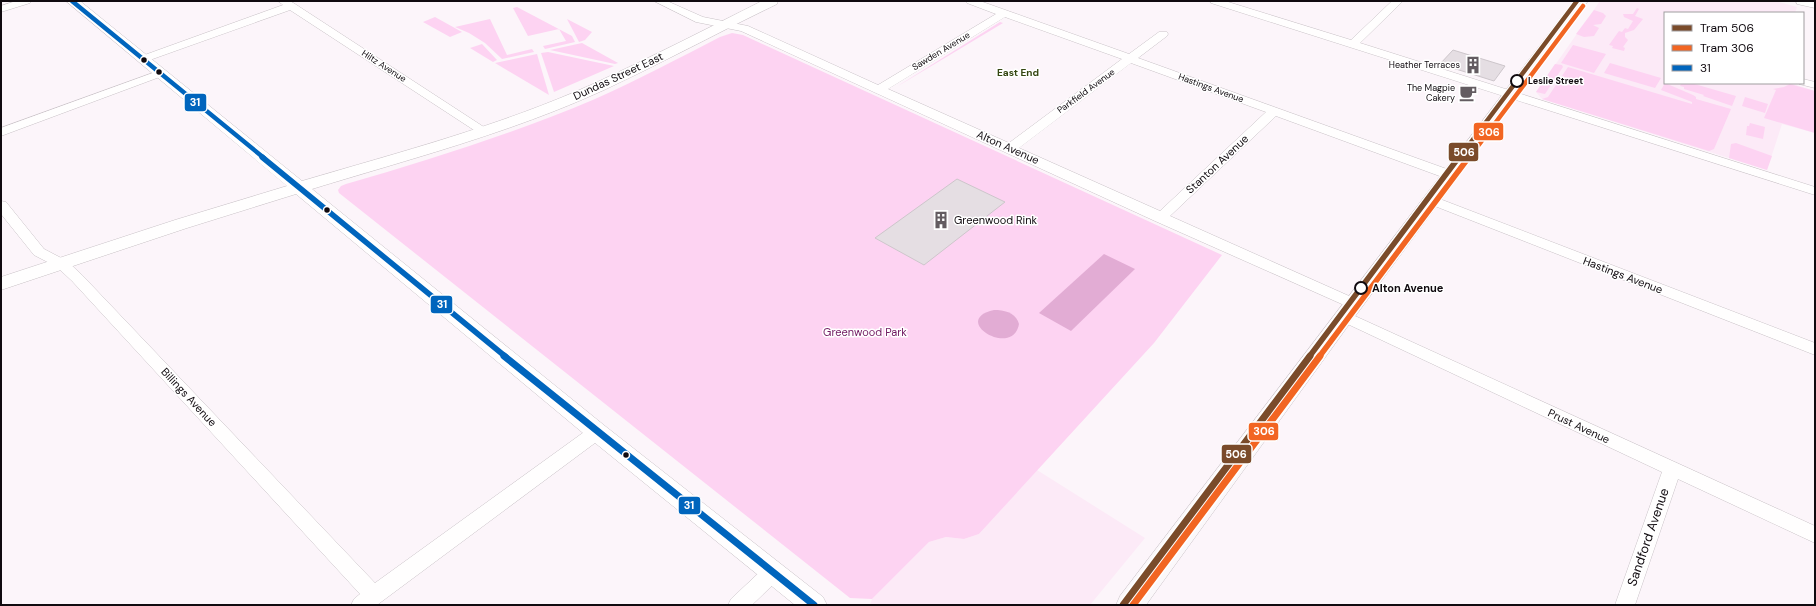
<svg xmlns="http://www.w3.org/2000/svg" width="1816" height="606" viewBox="0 0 1816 606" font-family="'DM Sans',sans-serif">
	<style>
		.built { fill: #fceaf7 }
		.green { fill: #fdd3f2 }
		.water { fill: #e2acd4 }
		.building { fill: #e5dee3; stroke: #cdc6cb }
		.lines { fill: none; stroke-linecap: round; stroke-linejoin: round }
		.minor-casing { stroke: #c9c2c7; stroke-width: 1 }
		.tertiary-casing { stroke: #c9c2c7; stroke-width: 1 }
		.secondary-casing { stroke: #c9c2c7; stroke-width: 1 }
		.minor { fill: #fffefe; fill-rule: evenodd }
		.tertiary { fill: #fffefe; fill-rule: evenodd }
		.secondary { fill: #fbf8fa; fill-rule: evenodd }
		.bus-1-far2-casing { stroke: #fff; stroke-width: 7 }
		.bus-1-far1-casing { stroke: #fff; stroke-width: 8 }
		.bus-1-casing { stroke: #fff; stroke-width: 10 }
		.bus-1-far2 { stroke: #0065bd; stroke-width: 4.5 }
		.bus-1-far1 { stroke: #0065bd; stroke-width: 5.5 }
		.bus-1 { stroke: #0065bd; stroke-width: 7 }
		.tram-1-far2-casing { stroke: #fff; stroke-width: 7 }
		.tram-1-far1-casing { stroke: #fff; stroke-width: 8 }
		.tram-1-casing { stroke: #fff; stroke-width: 10 }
		.tram-2-far2-casing { stroke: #fff; stroke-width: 7 }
		.tram-2-far1-casing { stroke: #fff; stroke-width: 8 }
		.tram-2-casing { stroke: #fff; stroke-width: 10 }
		.tram-1-far2 { stroke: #7a4b2a; stroke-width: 4.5 }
		.tram-1-far1 { stroke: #7a4b2a; stroke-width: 5.5 }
		.tram-1 { stroke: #7a4b2a; stroke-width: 7 }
		.tram-2-far2 { stroke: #f26522; stroke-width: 4.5 }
		.tram-2-far1 { stroke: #f26522; stroke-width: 5.5 }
		.tram-2 { stroke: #f26522; stroke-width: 7 }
		.bus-dot { fill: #100a0f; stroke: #fff; stroke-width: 1.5 }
		.stop-dot { fill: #fff; stroke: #100a0f; stroke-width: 2 }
		.labels { text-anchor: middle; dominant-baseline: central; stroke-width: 3; stroke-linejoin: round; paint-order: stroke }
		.far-street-label { font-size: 9px; fill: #100a0f; stroke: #fff }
		.far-poi-label { font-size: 9px; fill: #100a0f; stroke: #fff; text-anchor: end }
		.far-stop-label { font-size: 9px; font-weight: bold; fill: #100a0f; stroke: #fff; text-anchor: start }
		.far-neighbourhood-label { font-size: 10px; font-weight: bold; fill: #354712; stroke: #fff }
		.street-label { font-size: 11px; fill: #100a0f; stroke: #fff }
		.poi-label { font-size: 11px; fill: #100a0f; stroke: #fff; text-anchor: start }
		.stop-label { font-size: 11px; font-weight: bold; fill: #100a0f; stroke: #fff; text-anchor: start }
		.park-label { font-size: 11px; fill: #701861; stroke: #fff }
		.near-street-label { font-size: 13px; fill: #100a0f; stroke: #fff }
		.line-badge { stroke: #fff; stroke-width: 1.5 }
		.badge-label { font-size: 11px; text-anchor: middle; font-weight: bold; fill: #fff }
	</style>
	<rect width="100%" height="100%" fill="#fcf5fa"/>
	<g class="built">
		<path d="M1600,1H1775L1797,7L1795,13H1665V83H1790L1815,91V133L1782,124L1767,170L1542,99L1536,92Z"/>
		<path d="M1037,470L1145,538L1090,605H870L872,599L929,542L946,537L964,539L979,534Z"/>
	</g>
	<g class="green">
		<path d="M517,7L572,36L575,42L545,49L543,46L566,41L559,29L528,36L513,8Z"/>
		<path d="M1637,8L1639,9L1635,16L1643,19L1634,30L1625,33V37L1628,40L1623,47L1625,48L1624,51L1612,48L1613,46L1609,45L1619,31L1622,32L1625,28L1628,29L1633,21L1624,17L1623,14H1633Z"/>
		<path d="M1594,10L1603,13L1606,16L1601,24L1593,25L1599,28L1594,36L1584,37L1576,34Z"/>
		<path d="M435,17L462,32L450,37L423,22Z"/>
		<path d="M490,19L507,55L532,49L534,52L502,59L485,43L469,33L455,27Z"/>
		<path d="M567,19L592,32L585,40L579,42Z"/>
		<path d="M1000,22L1003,23L898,86L901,84Z"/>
		<path d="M732,33L743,35L1222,255L1154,343L979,534L964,539L946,537L929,542L872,599L850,598L339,193L338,190L341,186L346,184C430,160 515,133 595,99C638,80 679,58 720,37Z"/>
		<path d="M582,43L618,63L615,64L550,50Z"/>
		<path d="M482,44L497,60L493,62L470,48Z"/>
		<path d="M1573,45L1606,54L1594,73L1561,63Z"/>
		<path d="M548,52L614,66L554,92L541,53Z"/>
		<path d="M537,54L549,95L495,63Z"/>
		<path d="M1610,63L1661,78L1655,88L1604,73Z"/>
		<path d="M1555,64L1562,65L1563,67L1545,94L1536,92Z"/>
		<path d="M1568,67L1692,104V102L1661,90L1665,83L1693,95L1696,97V99L1731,109L1714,149L1709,151L1542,99L1548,97Z"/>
		<path d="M1677,83H1691L1736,96L1732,106L1703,96L1704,95L1684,89V87L1680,86L1681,84Z"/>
		<path d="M1790,84L1815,91V133L1764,118L1776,90L1773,89L1784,87Z"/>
		<path d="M1745,97L1768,104L1765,113L1742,106Z"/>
		<path d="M1750,123L1765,127L1763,139L1746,135L1747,126H1749Z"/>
		<path d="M1736,143L1772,156L1767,170L1729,158L1731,144Z"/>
	</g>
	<g class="water">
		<path d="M1104,254L1135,269L1071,331L1039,313Z"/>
		<path d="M994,310C1005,310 1016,313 1019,324C1013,359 949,320 994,310Z"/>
	</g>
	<g class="building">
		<path d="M1453,50L1505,66L1494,81L1440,64Z"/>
		<path d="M957,179L1005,202L924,265L875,238Z"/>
	</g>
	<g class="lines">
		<g class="minor-casing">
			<g id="minor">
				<path d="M16,1H31L30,3L1,12V6Z"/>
				<path d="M278,1H290L295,4L490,131L488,134H480L290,10L147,61L143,62L137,59L139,57L283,5Z"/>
				<path d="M654,1H667L703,17L748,26L878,85L996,14L967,3L966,1H980L1129,54L1159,32H1167L1168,34L1167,36L1138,58L1455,172L1456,175L1455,178H1445L1276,116L1170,216L1358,300L1361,304L1358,308L1353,309L1155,221L741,31L696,22ZM1005,17L1122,59L1009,143L888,89ZM1131,63L1266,112L1160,211L1019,148Z"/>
				<path d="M1210,1H1225L1351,40L1392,1H1403L1360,43L1815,187V195L1211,3Z"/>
				<path d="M161,70L165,71L167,73L165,75L1,136V128Z"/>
				<path d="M1803,79L1815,82V88L1799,84L1798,83H1803Z"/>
				<path d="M1432,196L1815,343V355L1427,203L1425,200L1427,197Z"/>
				<path d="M1,201L6,202L44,249L67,261L82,275L375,583L591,427L597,425L603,427L606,432L603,437L381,602L377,605H351L354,599L360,594L72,281L57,267L34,255L1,214Z"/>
				<path d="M1344,311L1815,526V543L1678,479L1635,605H1615L1662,472L1339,320L1336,316L1339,312Z"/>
				<path d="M773,563L780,566L783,572L780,578L752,605H728L731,599L766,566Z"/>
			</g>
		</g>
		<g class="tertiary-casing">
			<g id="tertiary">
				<path d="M66,1H80L302,181C400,152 500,126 593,84C650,58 706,29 762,1H778L777,4C719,32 662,63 604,90C510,133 410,159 312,189L605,426L823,597L827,605H795L589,438L296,194L187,228L1,290V277L175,220L287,186Z"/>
				<path d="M1796,1H1815V8L1797,4Z"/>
			</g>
		</g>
		<g class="secondary-casing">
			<path id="secondary" d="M1574,1H1588L1345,330L1146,605H1116L1120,596Z"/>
		</g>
		<use href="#minor" class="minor"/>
		<use href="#tertiary" class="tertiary"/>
		<use href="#secondary" class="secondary"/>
		<g class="bus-1-far2-casing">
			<path id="bus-1-far2" d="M72,1L264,158"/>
		</g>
		<g class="bus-1-far1-casing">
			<path id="bus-1-far1" d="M262,157L506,357"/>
		</g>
		<g class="bus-1-casing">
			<path id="bus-1" d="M504,356L814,605"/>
		</g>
		<use href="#bus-1-far2" class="bus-1-far2"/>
		<use href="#bus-1-far1" class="bus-1-far1"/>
		<use href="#bus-1" class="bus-1"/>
		<g class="tram-1-far2-casing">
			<path id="tram-1-far2" d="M1459,158L1577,1"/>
		</g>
		<g class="tram-1-far1-casing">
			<path id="tram-1-far1" d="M1309,357L1459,157"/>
		</g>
		<g class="tram-1-casing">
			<path id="tram-1" d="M1123,605L1310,356"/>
		</g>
		<g class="tram-2-far2-casing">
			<path id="tram-2-far2" d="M1469,158L1583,6"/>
		</g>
		<g class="tram-2-far1-casing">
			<path id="tram-2-far1" d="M1319,357L1469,157"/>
		</g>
		<g class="tram-2-casing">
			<path id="tram-2" d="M1133,605L1320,356"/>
		</g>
		<use href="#tram-1-far2" class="tram-1-far2"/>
		<use href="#tram-1-far1" class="tram-1-far1"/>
		<use href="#tram-1" class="tram-1"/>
		<use href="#tram-2-far2" class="tram-2-far2"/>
		<use href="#tram-2-far1" class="tram-2-far1"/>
		<use href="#tram-2" class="tram-2"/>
	</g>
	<defs>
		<g id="building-bare" transform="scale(1.38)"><path d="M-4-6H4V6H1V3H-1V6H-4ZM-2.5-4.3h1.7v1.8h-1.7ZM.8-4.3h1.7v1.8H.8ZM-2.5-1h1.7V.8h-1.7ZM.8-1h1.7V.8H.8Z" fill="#635c61" stroke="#fff" stroke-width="2.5" paint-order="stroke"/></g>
		<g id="cafe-bare" transform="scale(1.38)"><path d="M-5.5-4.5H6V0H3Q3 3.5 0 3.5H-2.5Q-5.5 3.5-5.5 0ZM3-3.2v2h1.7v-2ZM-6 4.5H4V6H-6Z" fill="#635c61" stroke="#fff" stroke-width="2.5" paint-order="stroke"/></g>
	</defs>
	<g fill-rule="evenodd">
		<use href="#building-bare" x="1473" y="65"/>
		<use href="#cafe-bare" x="1468" y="93"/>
		<use href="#building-bare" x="941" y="220"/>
	</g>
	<g class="bus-dot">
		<circle cx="144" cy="60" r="3.5"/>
		<circle cx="159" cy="72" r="3.5"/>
		<circle cx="327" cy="210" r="3.5"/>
		<circle cx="626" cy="455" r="3.5"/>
	</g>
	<g class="stop-dot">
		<circle cx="1517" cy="81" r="6"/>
		<circle cx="1361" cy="288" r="6"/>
	</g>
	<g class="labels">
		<g class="far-street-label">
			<text transform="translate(941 51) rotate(-31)">Sawden Avenue</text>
			<text transform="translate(384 66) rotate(33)">Hiltz Avenue</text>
			<text transform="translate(1211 88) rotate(20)">Hastings Avenue</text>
			<text transform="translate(1086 91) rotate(-36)">Parkfield Avenue</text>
		</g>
		<g class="far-poi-label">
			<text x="1460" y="65">Heather Terraces</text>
			<text x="1455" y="88">The Magpie<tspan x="1455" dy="10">Cakery</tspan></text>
		</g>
		<g class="far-stop-label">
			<text x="1528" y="81">Leslie Street</text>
		</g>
		<g class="far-neighbourhood-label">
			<text x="1018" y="72">East End</text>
		</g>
		<g class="street-label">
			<text transform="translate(618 76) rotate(-25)">Dundas Street East</text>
			<text transform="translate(1008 147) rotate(24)">Alton Avenue</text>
			<text transform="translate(1217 164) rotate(-43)">Stanton Avenue</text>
			<text transform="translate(1623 275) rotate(21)">Hastings Avenue</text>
			<text transform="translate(189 397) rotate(47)">Billings Avenue</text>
			<text transform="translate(1579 426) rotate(25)">Prust Avenue</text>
		</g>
		<g class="poi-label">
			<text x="954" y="220">Greenwood Rink</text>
		</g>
		<g class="stop-label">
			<text x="1372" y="288">Alton Avenue</text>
		</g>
		<g class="park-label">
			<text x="865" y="332">Greenwood Park</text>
		</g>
		<g class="near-street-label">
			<text transform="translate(1648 537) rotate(-71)">Sandford Avenue</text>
		</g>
	</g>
	<g class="line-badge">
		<rect x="184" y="93" width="23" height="19" rx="4" fill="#0065bd"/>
		<rect x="1473" y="122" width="31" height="19" rx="4" fill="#f26522"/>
		<rect x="1448" y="142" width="31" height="20" rx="4" fill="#7a4b2a"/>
		<rect x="430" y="295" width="23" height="19" rx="4" fill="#0065bd"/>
		<rect x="1248" y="422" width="31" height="19" rx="4" fill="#f26522"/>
		<rect x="1221" y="444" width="31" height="20" rx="4" fill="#7a4b2a"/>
		<rect x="678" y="496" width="23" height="19" rx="4" fill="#0065bd"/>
	</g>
	<g class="badge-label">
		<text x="195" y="106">31</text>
		<text x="1489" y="136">306</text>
		<text x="1464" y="156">506</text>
		<text x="442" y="308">31</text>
		<text x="1264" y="435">306</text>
		<text x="1236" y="458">506</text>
		<text x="689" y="509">31</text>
	</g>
	<rect width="1816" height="606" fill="none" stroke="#100a0f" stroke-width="4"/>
	<rect x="1664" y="12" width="140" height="72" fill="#ffffff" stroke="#9f9d9f"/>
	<rect x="1672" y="25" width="20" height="6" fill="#7a4b2a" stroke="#9f9d9f"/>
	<text x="1700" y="32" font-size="12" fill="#100a0f">Tram 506</text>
	<rect x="1672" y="45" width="20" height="6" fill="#f26522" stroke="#9f9d9f"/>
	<text x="1700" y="52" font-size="12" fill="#100a0f">Tram 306</text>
	<rect x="1672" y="65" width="20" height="6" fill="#0065bd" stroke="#9f9d9f"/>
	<text x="1700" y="72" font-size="12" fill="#100a0f">31</text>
</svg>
